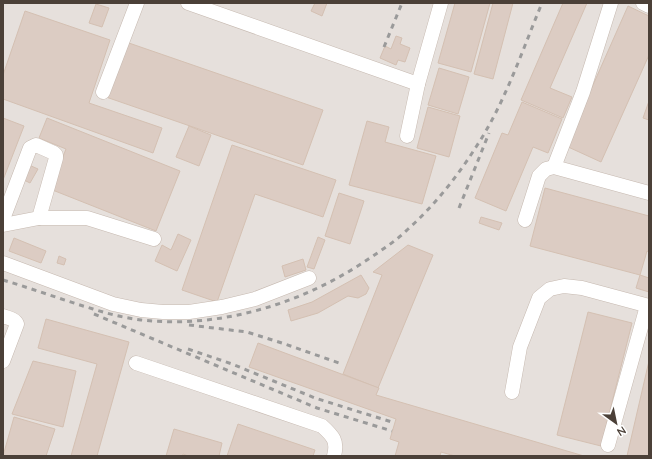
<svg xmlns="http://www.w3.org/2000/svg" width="652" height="459" viewBox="0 0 652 459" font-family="Quicksand,sans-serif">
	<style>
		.industrial { fill: #e6e0dc }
		.building { fill: #dcccc3; stroke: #d4c0b2 }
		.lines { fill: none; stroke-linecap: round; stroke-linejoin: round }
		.minor-casing { stroke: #c6b9b0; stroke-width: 15 }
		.minor { stroke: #fff; stroke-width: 14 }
		.rail { stroke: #9a9a9a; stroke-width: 3; stroke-dasharray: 5 5; stroke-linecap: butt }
	</style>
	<rect width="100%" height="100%" fill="#f6f0eb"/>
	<rect class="industrial" x="3" y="3" width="646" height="453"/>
	<g class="building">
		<path d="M315,3H327L322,16L311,11Z"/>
		<path d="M455,3H490L471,72L438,63Z"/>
		<path d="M493,3H513L493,79L474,74Z"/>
		<path d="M563,3H587L550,88L572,97L563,118L521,100Z"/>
		<path d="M96,4L109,8L102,27L89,23Z"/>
		<path d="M628,6L649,16V55L601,162L566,146Z"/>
		<path d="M25,11L110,40L89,103L162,128L153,153L3,99V75Z"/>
		<path d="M396,36L402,38L400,44L410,48L405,62L398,60L396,65L380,58L385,46L391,49Z"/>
		<path d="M126,42L323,110L303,165L106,97Z"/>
		<path d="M439,68L469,77L458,114L428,105Z"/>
		<path d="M649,101V120L643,118Z"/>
		<path d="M522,102L562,119L548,153L533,147L506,211L475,198L502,133L508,135Z"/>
		<path d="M428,107L460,116L449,157L417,148Z"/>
		<path d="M3,118L24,126L3,180Z"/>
		<path d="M47,118L180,171L156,231L50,189L66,149L39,138Z"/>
		<path d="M367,121L389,127L385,142L436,156L422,204L349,185Z"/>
		<path d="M189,126L211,135L199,166L176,157Z"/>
		<path d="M232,145L336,180L323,217L255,194L217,302L182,290Z"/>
		<path d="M29,165L38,169L30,183L22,179Z"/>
		<path d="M545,188L649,216V252L647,251L640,275L530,246Z"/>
		<path d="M339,193L364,201L350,244L325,236Z"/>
		<path d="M481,217L502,223L499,230L479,223Z"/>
		<path d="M178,234L191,240L177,271L155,261L162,245L171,250Z"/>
		<path d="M318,237L325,240L314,269L307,267Z"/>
		<path d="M14,238L46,251L41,263L9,251Z"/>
		<path d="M408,245L433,255L378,388L343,374L382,275L373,272Z"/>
		<path d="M59,256L66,259L64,265L57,263Z"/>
		<path d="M303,259L306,270L285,277L282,266Z"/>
		<path d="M361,275L369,288L366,294L358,298L348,296L318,313L291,321L288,310L312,302Z"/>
		<path d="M640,275L649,278V292L636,288Z"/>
		<path d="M588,312L632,323L601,446L557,435Z"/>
		<path d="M46,319L129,342L97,456H71L97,364L38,348Z"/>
		<path d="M258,343L379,388L376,395L584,456H455L441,452L440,456H395L399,442L390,439L396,419L249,367Z"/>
		<path d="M33,361L76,371L63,427L12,414Z"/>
		<path d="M649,361V456H627Z"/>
		<path d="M14,417L55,429L46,456H3Z"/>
		<path d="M238,424L315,450L313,456H227Z"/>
		<path d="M174,429L222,443L219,456H188L183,454L182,456H166Z"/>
	</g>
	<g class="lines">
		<g class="minor-casing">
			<g id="minor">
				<path d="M188,3L418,84L441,3"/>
				<path d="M643,3L649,6"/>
				<path d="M103,92L137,3"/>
				<path d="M407,136L418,84"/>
				<path d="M554,167L583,92L611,3"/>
				<path d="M3,219L30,148L36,145L54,153L56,155V158L39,218"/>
				<path d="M525,220L539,176L546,169L554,167L649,193"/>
				<path d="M3,225L39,218H87L154,239"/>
				<path d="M3,263L113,304L141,310L163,312H189L222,307L255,299L309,278"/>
				<path d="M3,316C8,318 15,319 17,324L3,361"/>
				<path d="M136,363L322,426C333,436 338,441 334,456"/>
				<path d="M512,392L520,347L539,298L550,289L564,286L582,288L649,306"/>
				<path d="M608,445L647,306"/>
			</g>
		</g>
		<use href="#minor" class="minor"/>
		<g class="rail">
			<path d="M384,47L402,3"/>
			<path d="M459,208L489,133"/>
			<path d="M3,280C33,289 63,300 93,309C109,314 125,318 141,320C222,329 304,303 370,258C383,249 396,241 407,230C434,206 457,177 476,147C505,103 522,51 542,3"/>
			<path d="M94,314L317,408L392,431"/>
			<path d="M189,325L247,332L282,343L339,363"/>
			<path d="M188,349L232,364L315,398L395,423"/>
		</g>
	</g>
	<rect width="652" height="459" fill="none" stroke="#4b4038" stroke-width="8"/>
	<g transform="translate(616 423) rotate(147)" stroke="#ffffff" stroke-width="3" paint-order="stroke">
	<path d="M0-3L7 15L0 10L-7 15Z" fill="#4b4038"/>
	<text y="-6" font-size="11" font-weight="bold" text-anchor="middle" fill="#4b4038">N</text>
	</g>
</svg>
